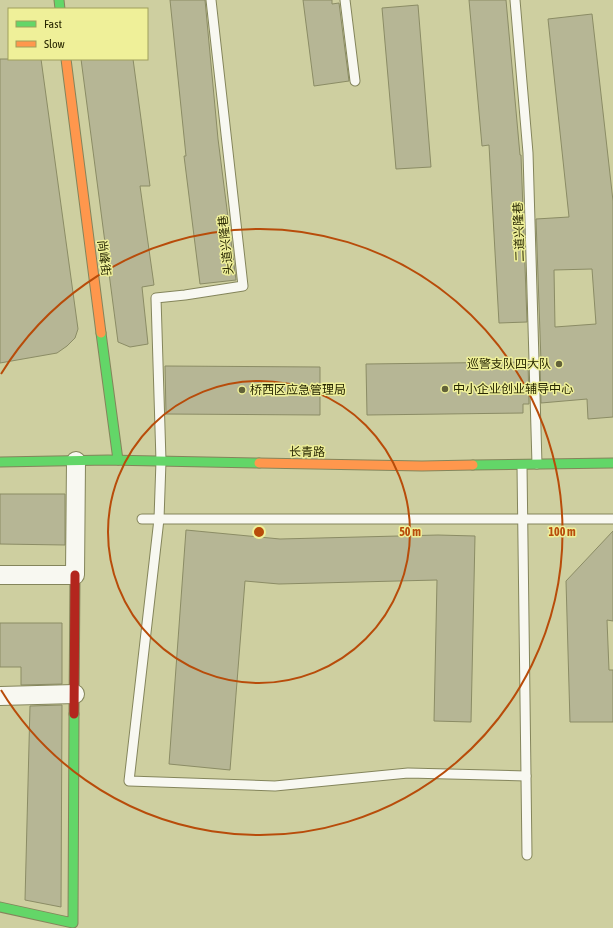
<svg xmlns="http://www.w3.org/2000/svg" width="613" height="928" viewBox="0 0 613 928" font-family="'Asap Condensed','Noto Sans SC',sans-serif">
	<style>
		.building { fill: #b6b695; stroke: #8b8c65; fill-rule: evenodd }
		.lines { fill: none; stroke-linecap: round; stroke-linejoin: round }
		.lane-casing { stroke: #84855b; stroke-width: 11 }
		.street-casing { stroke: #84855b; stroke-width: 20 }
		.fast-casing { stroke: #84855b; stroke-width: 11 }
		.slow-casing { stroke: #84855b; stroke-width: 11 }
		.jam-casing { stroke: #84855b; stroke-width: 11 }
		.lane { stroke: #f8f8f1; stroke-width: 9 }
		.street { stroke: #f8f8f1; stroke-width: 18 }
		.fast { stroke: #63d668; stroke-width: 9 }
		.slow { stroke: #ff974d; stroke-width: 9 }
		.jam { stroke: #b3261e; stroke-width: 9 }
		.ring { fill: none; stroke: #b84c0a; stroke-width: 2 }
		.poi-dot { fill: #626239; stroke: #eff099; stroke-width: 1.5 }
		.labels { text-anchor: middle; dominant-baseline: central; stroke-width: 3; stroke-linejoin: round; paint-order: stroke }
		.street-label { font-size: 12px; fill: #282702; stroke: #eff099 }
		.poi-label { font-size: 12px; fill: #282702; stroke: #eff099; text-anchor: start }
		.centre { fill: #b84c0a; stroke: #eff099; stroke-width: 2 }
		.ring-label { font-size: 12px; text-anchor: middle; font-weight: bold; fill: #b84c0a; stroke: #eff099; stroke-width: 3; stroke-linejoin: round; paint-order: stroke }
	</style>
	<rect width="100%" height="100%" fill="#cecfa0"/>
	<g class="building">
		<path d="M170,0H205L218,139L236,280L200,284L184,156H186Z"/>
		<path d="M303,0H332V4L339,3L349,81L314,86Z"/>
		<path d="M469,0H506L520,155H521L527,322L499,323L489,145L482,146Z"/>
		<path d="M418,5L431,167L396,169L382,8Z"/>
		<path d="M592,14L613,201V417L588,419L587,399L541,403L540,362H541L536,219L569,217L548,19ZM592,269L596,324L555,327L554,270Z"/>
		<path d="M0,59H41L78,329L75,338L67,346L57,353L0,363Z"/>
		<path d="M81,59H133L150,186H140L154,285L142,287L148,344L130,347L118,342Z"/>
		<path d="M528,362L529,404H523V413L367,415L366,364Z"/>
		<path d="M165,366L320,367V415L166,414Z"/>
		<path d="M0,494H65V545L0,544Z"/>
		<path d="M186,530L280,539L438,535L475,536L471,722L434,721L437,580L279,584L245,581L230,770L169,764Z"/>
		<path d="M613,531V621L607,620L609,670H613V722H570L566,581Z"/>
		<path d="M0,623H62V684L21,685V667H0Z"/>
		<path d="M62,705L61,907L25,900L30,706Z"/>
	</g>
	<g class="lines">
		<g class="lane-casing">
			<g id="lane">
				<path d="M211,0L243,286L185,295L156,298L161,461L159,519L129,781L275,786L408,773L526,776"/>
				<path d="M345,0L355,81"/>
				<path d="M515,0L528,153L537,464"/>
				<path d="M522,465L527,855"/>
				<path d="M142,519H613"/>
			</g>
		</g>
		<g class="street-casing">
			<g id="street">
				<path d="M0,575H75L76,461"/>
				<path d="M0,696L75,694"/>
			</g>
		</g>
		<g class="fast-casing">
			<g id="fast">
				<path d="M59,0L60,9"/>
				<path d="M101,333L118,460"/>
				<path d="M0,462L108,460L259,463"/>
				<path d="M473,465L613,463"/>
				<path d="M0,907L73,923L74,714"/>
			</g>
		</g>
		<g class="slow-casing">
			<g id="slow">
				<path d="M66,59L101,333"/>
				<path d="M259,463L422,466L473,465"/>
			</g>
		</g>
		<g class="jam-casing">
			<path id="jam" d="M74,714L75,575"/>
		</g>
		<use href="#lane" class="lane"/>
		<use href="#street" class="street"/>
		<use href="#fast" class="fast"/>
		<use href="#slow" class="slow"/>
		<use href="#jam" class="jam"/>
	</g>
	<g class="ring">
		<circle cx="259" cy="532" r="151"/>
		<path d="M1 374A303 303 0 1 1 1 690"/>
	</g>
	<g class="poi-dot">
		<circle cx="559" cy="364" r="4"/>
		<circle cx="445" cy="389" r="4"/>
		<circle cx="242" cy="390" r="4"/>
	</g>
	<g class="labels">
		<g class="street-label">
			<text transform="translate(519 232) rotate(-92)">二道兴隆巷</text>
			<text transform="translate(226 245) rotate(-96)">头道兴隆巷</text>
			<text transform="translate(104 258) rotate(83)">尚峰街</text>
			<text transform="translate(307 452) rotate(1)">长青路</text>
		</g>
		<g class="poi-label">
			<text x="551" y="364" text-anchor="end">巡警支队四大队</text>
			<text x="453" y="389">中小企业创业辅导中心</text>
			<text x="250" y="390">桥西区应急管理局</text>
		</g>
	</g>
	<circle cx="259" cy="532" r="6" class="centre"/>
	<g class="ring-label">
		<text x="410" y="536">50 m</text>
		<text x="562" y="536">100 m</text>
	</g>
	<rect x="8" y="8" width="140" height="52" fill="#eff099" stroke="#9fa05d"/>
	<rect x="16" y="21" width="20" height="6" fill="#63d668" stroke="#9fa05d"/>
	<text x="44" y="28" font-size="12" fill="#282702">Fast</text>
	<rect x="16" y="41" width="20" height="6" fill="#ff974d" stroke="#9fa05d"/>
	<text x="44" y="48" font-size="12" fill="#282702">Slow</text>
</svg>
